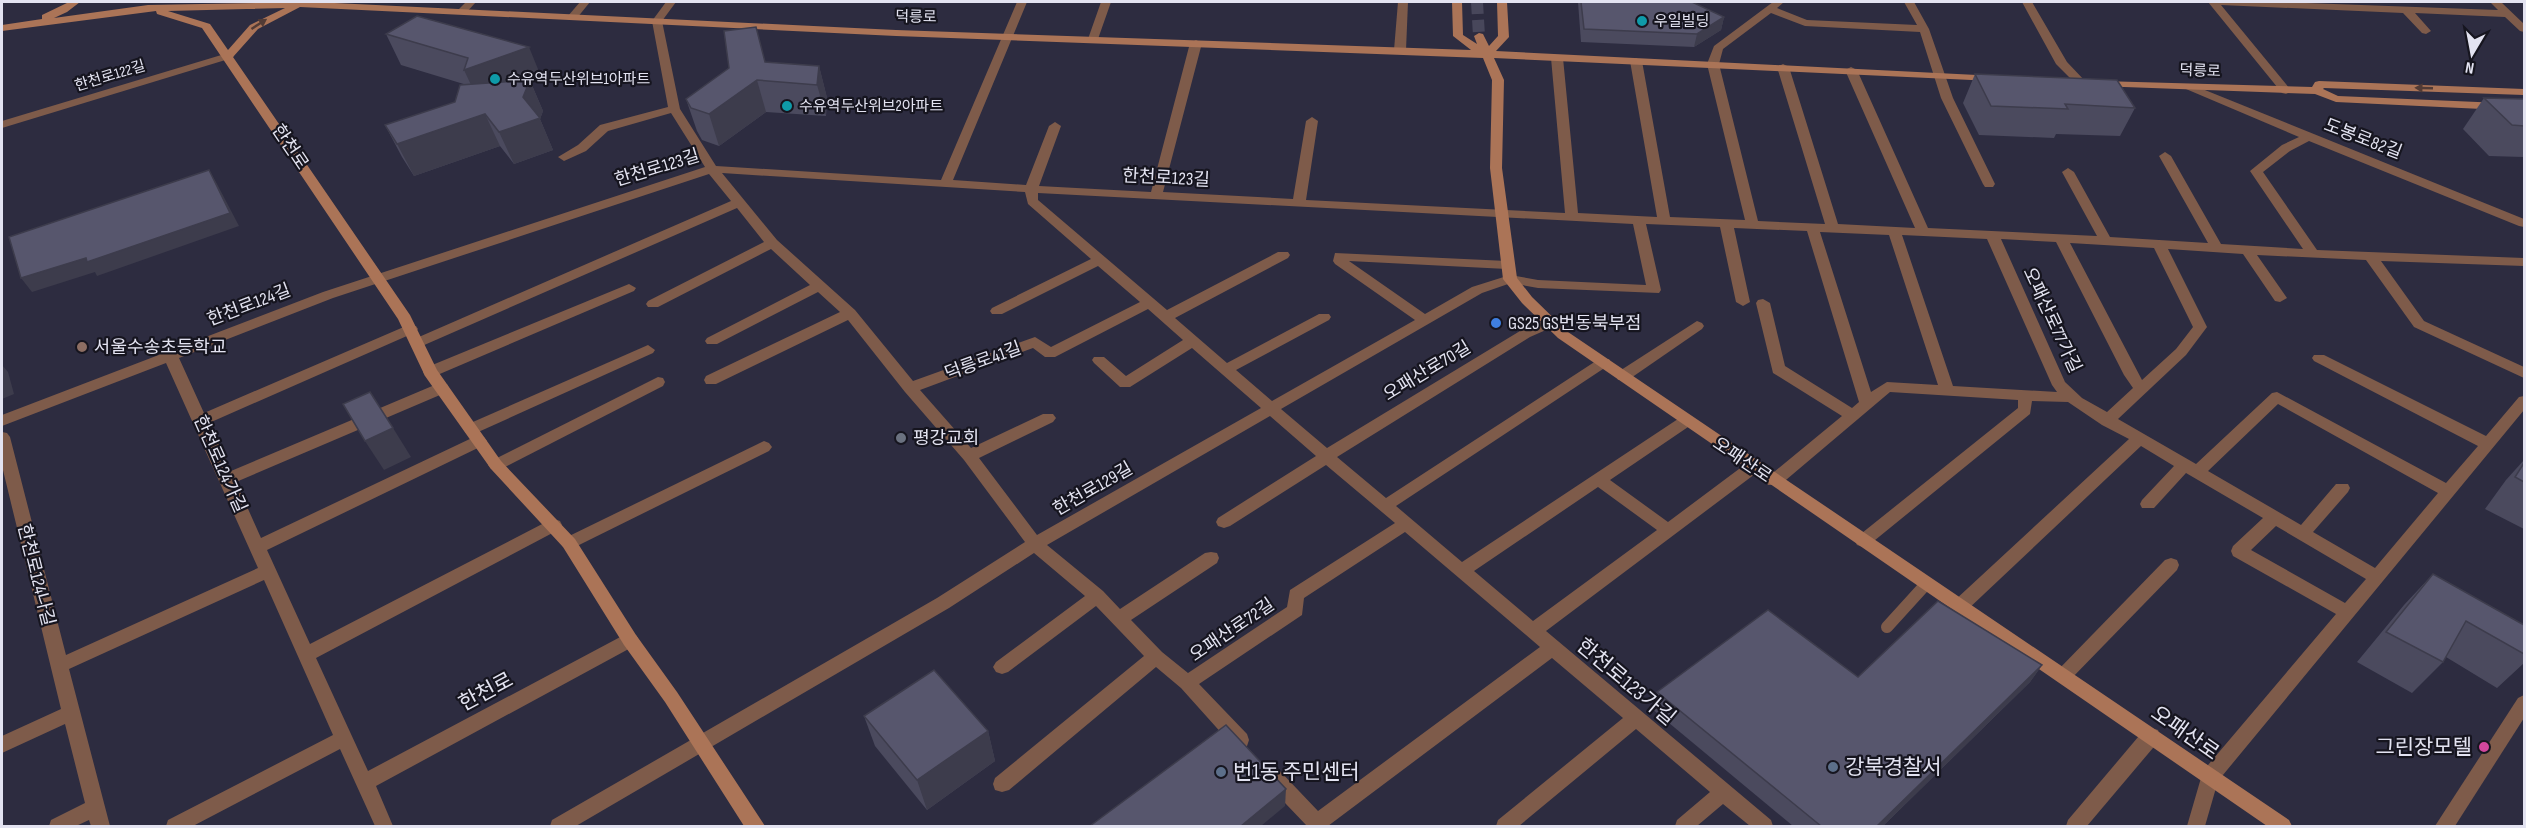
<svg xmlns="http://www.w3.org/2000/svg" width="2526" height="828" viewBox="0 0 2526 828" font-family="'Sofia Sans Condensed','Noto Sans KR',sans-serif">
	<style>
		.lines { fill: none; stroke-linecap: round; stroke-linejoin: round }
		.secondary-tunnel { stroke: #48475b; stroke-width: 12; stroke-dasharray: 12 6; stroke-linecap: butt }
		.lane { stroke: #7e5b4a; stroke-width: 12 }
		.street { fill: #7e5b4a; fill-rule: evenodd }
		.secondary { fill: #ab7457; fill-rule: evenodd }
		.wall { fill: #4b4a5e }
		.shaded-wall { fill: #3d3c4c }
		.building { fill: #57566d; stroke: #3d3c4c; stroke-width: 1.5 }
		.oneway { fill: #523b35 }
		.culture-dot { fill: #0f9aa8; stroke: #16151f; stroke-width: 2 }
		.shop-dot { fill: #3f7fe0; stroke: #16151f; stroke-width: 2 }
		.education-dot { fill: #8d6e63; stroke: #16151f; stroke-width: 2 }
		.worship-dot { fill: #6b7280; stroke: #16151f; stroke-width: 2 }
		.hotel-dot { fill: #d1479c; stroke: #16151f; stroke-width: 2 }
		.service-dot { fill: #5c6f8a; stroke: #16151f; stroke-width: 2 }
		.labels { text-anchor: middle; dominant-baseline: central; stroke-width: 4.5; stroke-linejoin: round; paint-order: stroke }
		.far-street-label { font-size: 15px; fill: #e3e3f1; stroke: #16151f }
		.far-poi-label { font-size: 15px; fill: #e3e3f1; stroke: #16151f; text-anchor: start }
		.street-label { font-size: 18px; fill: #e3e3f1; stroke: #16151f }
		.poi-label { font-size: 18px; fill: #e3e3f1; stroke: #16151f; text-anchor: start }
		.near-street-label { font-size: 21px; fill: #e3e3f1; stroke: #16151f }
		.near-poi-label { font-size: 21px; fill: #e3e3f1; stroke: #16151f; text-anchor: start }
	</style>
	<rect width="100%" height="100%" fill="#2d2c40"/>
	<g class="lines">
		<path class="secondary-tunnel" d="M1477,2L1479,36"/>
		<path class="lane" d="M1887,627L1927,583"/>
		<g class="street">
			<path d="M466,2H476L465,14H457L456,12Z"/>
			<path d="M580,2H590L577,18H569L568,16Z"/>
			<path d="M666,2H676L662,21L680,109L716,166L941,180L1017,2H1027L953,180L1026,185L1049,126L1055,122L1061,126L1039,186L1151,192L1190,43L1196,40L1202,43L1163,192L1293,199L1306,121L1312,117L1318,121L1306,200L1565,213L1551,58L1557,55L1563,58L1578,213L1657,217L1630,61L1636,58L1642,61L1670,217L1745,220L1707,64L1714,46L1773,2H1784L1777,8L1807,20L1917,25L1904,2H1914L1929,29L1953,98L1995,184L1993,187H1985L1983,184L1941,98L1920,32L1805,26L1771,13L1723,49L1719,64L1758,221L1825,224L1777,67L1783,64L1789,67L1838,224L1915,228L1845,70L1851,67L1857,70L1928,228L2097,236L2062,172L2068,168L2074,172L2110,237L2208,243L2159,156L2165,152L2171,156L2221,244L2303,249L2250,171L2282,145L2299,137L2186,89L2184,87L2190,84L2524,219V227L2519,226L2309,141L2290,151L2263,172L2317,250L2524,258V266L2381,261L2424,321L2524,367V378L2414,327L2366,260L2257,255L2287,298L2280,302L2275,301L2243,254L2168,249L2207,327L2186,355L2118,419L2196,464L2272,393L2277,392L2446,483L2478,446L2314,361L2312,358L2314,355H2324L2486,436L2519,397L2524,396V410L2218,781L2205,826H2187L2203,771L2336,614L2233,556L2231,551L2233,546L2263,518L2186,473L2154,508H2142L2140,504L2142,500L2174,466L2141,446L1966,611L1960,613L1954,611L1951,606L1954,601L2129,439L2102,425L2068,402L2032,401L2030,414L1869,545L1863,547L1857,545L1855,541L1857,537L2018,408V400L1890,392L1780,485H1768L1766,481L1768,477L1842,416L1773,373L1756,303L1758,300L1763,299L1770,303L1785,366L1852,408L1859,402L1807,231L1734,228L1750,302L1743,306L1736,302L1720,227L1646,224L1661,290L1659,293L1538,288L1511,283L1482,293L1281,409L1327,448L1520,331L1545,320H1555L1557,323L1555,326L1530,337L1337,457L1386,498L1599,359H1609L1611,362L1609,365L1396,506L1462,562L1681,417H1691L1694,421L1691,425L1610,480L1668,522L1747,463H1759L1761,467L1759,471L1546,631L1771,820L1773,826H1750L1723,804L1697,826H1675L1677,820L1710,792L1636,729L1519,826H1496L1498,820L1623,718L1552,658L1328,826H1307L1265,782L1263,776L1265,770L1272,768L1279,770L1318,811L1540,647L1405,532L1304,598L1302,615L1199,684L1247,734L1249,740L1247,746L1240,748L1233,746L1181,688L1156,667L1009,790L1002,792L995,790L993,784L995,778L1144,656L1096,606L1008,672L1002,674L996,672L993,667L996,662L1085,596L1034,553L949,608L576,826H550L552,820L937,598L1025,542L964,460L905,392L848,320L716,384H706L704,380L706,376L840,312L818,292L717,344H707L705,341L707,338L810,285L771,249L658,307H648L646,304L648,301L764,242L737,208L422,346H412L410,343L412,340L731,201L709,174L333,298L179,358L204,413L406,326H416L418,329L416,332L209,423L231,471L437,384H447L449,388L447,392L236,482L261,538L474,437H484L487,441L484,445L267,550L310,644L548,521L554,519L560,521L562,525L560,529L316,658L368,771L624,635L630,633L636,635L639,640L636,645L376,786L393,826H375L340,749L193,826H166L168,820L333,735L264,580L69,669L110,826H91L89,820L76,826H49L51,820L85,803L65,724L2,753V736L61,709L2,466V432L7,433L10,437L66,655L258,568L166,363L2,426V415L323,292L705,167L671,113L608,131L586,151L564,161L558,157L578,145L600,125L668,107L652,21ZM722,173L1025,192L1028,204L1091,259L992,308L990,311L992,314H1002L1098,266L1140,302L1051,347L1035,337L913,381L855,310L777,240ZM1038,193L1633,224L1646,285L1538,280L1510,275L1472,287L1425,314L1349,261L1507,269L1514,265L1507,261L1335,253L1333,261L1335,264L1415,320L1272,401L1236,370L1329,320L1331,317L1329,314H1319L1227,363L1175,318L1288,258L1290,255L1288,252H1278L1167,310L1038,200ZM1820,232L1889,235L1938,385L1887,382L1871,392ZM1902,235L1987,239L2052,385L2057,392L1953,386ZM2001,239L2056,242L2124,375L2133,388L2107,412L2082,398L2065,382ZM2070,243L2154,248L2193,327L2176,349L2142,380ZM1148,309L1183,340L1126,376L1104,357H1094L1092,360L1094,363L1120,387H1130L1192,348L1261,408L1037,535L979,458L1053,422L1056,418L1053,414H1043L971,448L920,390L1033,348L1045,357H1055ZM2278,404L2438,493L2375,568L2313,532L2348,492L2350,488L2348,484H2336L2301,525L2208,471ZM1270,416L1316,456L1218,518L1216,522L1218,526L1224,528L1230,526L1326,465L1395,523L1290,590L1287,607L1188,673L1162,652L1131,620L1217,563L1219,558L1217,553L1211,552L1205,553L1120,609L1103,591L1047,545ZM1598,487L1657,530L1533,621L1474,571ZM2276,526L2366,579L2345,603L2251,550Z"/>
			<path d="M1101,2H1111L1098,39L1093,42L1088,39Z"/>
			<path d="M1398,2H1408L1406,50L1400,53L1394,50Z"/>
			<path d="M2022,2H2032L2067,62L2086,82V86H2078L2056,64Z"/>
			<path d="M2208,2H2281L2498,10L2490,2H2501L2524,24V32L2520,31L2505,17L2415,13L2431,31L2426,34L2422,33L2403,13L2221,5L2290,89L2292,91L2286,94L2282,93Z"/>
			<path d="M228,53L234,56L232,58L2,128V121Z"/>
			<path d="M629,284L636,288L634,291L435,376H425L423,372L425,368Z"/>
			<path d="M1697,321L1702,323L1704,326L1702,329L1628,380H1618L1616,376L1618,372Z"/>
			<path d="M648,345L655,350L653,353L476,433H466L463,429L466,425Z"/>
			<path d="M658,377L663,378L665,382L663,386L501,469H491L488,465L491,461Z"/>
			<path d="M764,441L769,443L772,447L769,451L575,547L569,549L563,547L561,543L563,539Z"/>
			<path d="M2171,558L2177,560L2179,565L2177,570L2069,681L2063,683L2057,681L2054,676L2057,671L2165,560Z"/>
			<path d="M2524,695V718L2455,826H2435L2518,698Z"/>
			<path d="M2151,728L2158,730L2160,736L2158,742L2087,826H2066L2068,820L2144,730Z"/>
		</g>
		<g class="secondary">
			<path d="M69,2H80L67,12L54,18L148,5L314,2L896,30L1471,50L1453,36L1452,2H1462L1463,35L1477,44L1474,36L1479,33L1483,34L1489,46L1498,36L1497,2H1507L1509,37L1496,51L1997,76L1999,78L1993,81L1494,58L1504,80L1502,168L1517,278L1532,297L1568,332L2289,820L2292,826H2267L1558,338L1522,303L1503,279L1490,168L1492,80L1483,58L896,36L300,7L258,29L233,57L410,315L437,370L501,461L575,539L636,635L677,692L765,826H744L665,702L624,645L563,547L491,469L425,376L398,319L202,28L157,14L156,11L2,31V25L42,19V15ZM285,8L250,25L228,50L210,24L168,11Z"/>
			<path d="M2101,81L2312,87L2315,82L2319,81L2524,89V95L2324,88L2323,89L2338,96L2524,104V111L2336,102L2315,94L2097,86L2095,84Z"/>
		</g>
	</g>
	<g class="wall">
		<path d="M1578,2H1692L1724,17L1721,30L1694,47L1581,42Z"/>
		<path d="M386,34L542,79L531,83L543,111L540,119L553,150L514,164L500,146L414,176L402,157L385,125L455,102L467,85L401,65Z"/>
		<path d="M766,62L819,66L827,98L826,116L766,112L719,146L702,140L697,131L686,99Z"/>
		<path d="M1975,74L2135,108L2120,136L2056,134L2054,138L1979,135L1963,103Z"/>
		<path d="M2484,98L2524,99V157L2489,156L2463,129Z"/>
		<path d="M2524,460V529L2485,509L2506,480Z"/>
		<path d="M2433,574L2524,625V663L2497,688L2446,657L2443,662L2412,693L2357,662L2404,605Z"/>
		<path d="M2042,665L2030,682L1883,826H1793L1651,708L1657,692L1858,677Z"/>
		<path d="M864,716L988,731L995,761L927,810L875,746Z"/>
	</g>
	<g class="shaded-wall">
		<path d="M1724,17L1721,30L1694,47L1697,34Z"/>
		<path d="M529,47L542,79L531,83L543,111L540,119L553,150L514,164L499,132L479,102L464,70Z"/>
		<path d="M819,66L827,98L826,116L817,85Z"/>
		<path d="M757,80L766,112L719,146L709,114Z"/>
		<path d="M485,114L500,146L414,176L397,144Z"/>
		<path d="M209,170L217,184L239,226L97,276L95,272L32,292L21,278L86,258Z"/>
		<path d="M2,365L8,372L14,394L2,399Z"/>
		<path d="M393,428L411,457L384,470L365,441Z"/>
		<path d="M2042,665L2030,682L1883,826H1877Z"/>
		<path d="M988,731L995,761L927,810L917,780Z"/>
		<path d="M1286,789L1285,806L1261,826H1241Z"/>
	</g>
	<g class="building">
		<path d="M1581,2H1692L1724,17L1697,34L1584,29Z"/>
		<path d="M417,16L529,47L464,70L468,58L386,34Z"/>
		<path d="M756,27L765,62L819,66L817,85L757,80L709,114L691,108L686,99L729,68L724,31Z"/>
		<path d="M1975,74L2117,80L2135,108L2065,104L2068,109L1991,106Z"/>
		<path d="M530,80L523,97L540,118L499,132L485,114L397,144L385,125L455,102L460,85Z"/>
		<path d="M2484,98L2524,99V126L2512,125Z"/>
		<path d="M209,170L230,213L87,262L86,258L21,278L9,237Z"/>
		<path d="M370,392L393,428L365,441L343,404Z"/>
		<path d="M2524,463V482L2515,477Z"/>
		<path d="M2433,574L2524,625V654L2466,621L2443,662L2386,632Z"/>
		<path d="M1938,601L2042,665L1877,826H1821L1657,692L1768,610L1858,677Z"/>
		<path d="M934,670L988,731L917,780L864,716Z"/>
		<path d="M1226,725L1286,789L1241,826H1090Z"/>
	</g>
	<defs><path id="oneway-solid" d="M-6-.8H1V-3.2L6.5 0L1 3.2V.8H-6Z" transform="scale(1.5)"/></defs>
	<g class="oneway">
		<use href="#oneway-solid" transform="translate(259 24) rotate(-33)"/>
		<use href="#oneway-solid" transform="translate(2424 88) rotate(-178)"/>
	</g>
	<g class="culture-dot">
		<circle cx="1642" cy="21" r="6"/>
		<circle cx="495" cy="79" r="6"/>
		<circle cx="787" cy="106" r="6"/>
	</g>
	<circle class="shop-dot" cx="1496" cy="323" r="6"/>
	<circle class="education-dot" cx="82" cy="347" r="6"/>
	<circle class="worship-dot" cx="901" cy="438" r="6"/>
	<circle class="hotel-dot" cx="2484" cy="747" r="6"/>
	<g class="service-dot">
		<circle cx="1833" cy="767" r="6"/>
		<circle cx="1221" cy="772" r="6"/>
	</g>
	<g class="labels">
		<g class="far-street-label">
			<text transform="translate(916 17) rotate(1)">덕릉로</text>
			<text transform="translate(2200 71) rotate(2)">덕릉로</text>
			<text transform="translate(110 76) rotate(-17)">한천로122길</text>
		</g>
		<g class="far-poi-label">
			<text x="1654" y="21">우일빌딩</text>
			<text x="507" y="79">수유역두산위브1아파트</text>
			<text x="799" y="106">수유역두산위브2아파트</text>
		</g>
		<g class="street-label">
			<text transform="translate(2363 139) rotate(21)">도봉로82길</text>
			<text transform="translate(290 147) rotate(56)">한천로</text>
			<text transform="translate(657 168) rotate(-17)">한천로123길</text>
			<text transform="translate(1166 178) rotate(3)">한천로123길</text>
			<text transform="translate(249 305) rotate(-21)">한천로124길</text>
			<text transform="translate(2052 320) rotate(65)">오패산로77가길</text>
			<text transform="translate(983 361) rotate(-20)">덕릉로41길</text>
			<text transform="translate(1427 371) rotate(-31)">오패산로70길</text>
			<text transform="translate(1742 460) rotate(34)">오패산로</text>
			<text transform="translate(220 464) rotate(66)">한천로124가길</text>
			<text transform="translate(1093 489) rotate(-30)">한천로129길</text>
			<text transform="translate(36 575) rotate(76)">한천로124나길</text>
			<text transform="translate(1232 630) rotate(-34)">오패산로72길</text>
		</g>
		<g class="poi-label">
			<text x="1508" y="323">GS25 GS번동북부점</text>
			<text x="94" y="347">서울수송초등학교</text>
			<text x="913" y="438">평강교회</text>
		</g>
		<g class="near-street-label">
			<text transform="translate(1626 682) rotate(40)">한천로123가길</text>
			<text transform="translate(486 692) rotate(-28)">한천로</text>
			<text transform="translate(2185 733) rotate(35)">오패산로</text>
		</g>
		<g class="near-poi-label">
			<text x="2472" y="747" text-anchor="end">그린장모텔</text>
			<text x="1845" y="767">강북경찰서</text>
			<text x="1233" y="772">번1동 주민센터</text>
		</g>
	</g>
	<rect width="2526" height="828" fill="none" stroke="#e3e3f1" stroke-width="6"/>
	<g transform="translate(2472 54) rotate(190)" stroke="#16151f" stroke-width="4.5" paint-order="stroke">
	<path d="M0-4.5L10 22L0 15L-10 22Z" fill="#e3e3f1"/>
	<text y="-9" font-size="16" font-weight="bold" text-anchor="middle" fill="#e3e3f1">N</text>
	</g>
</svg>
